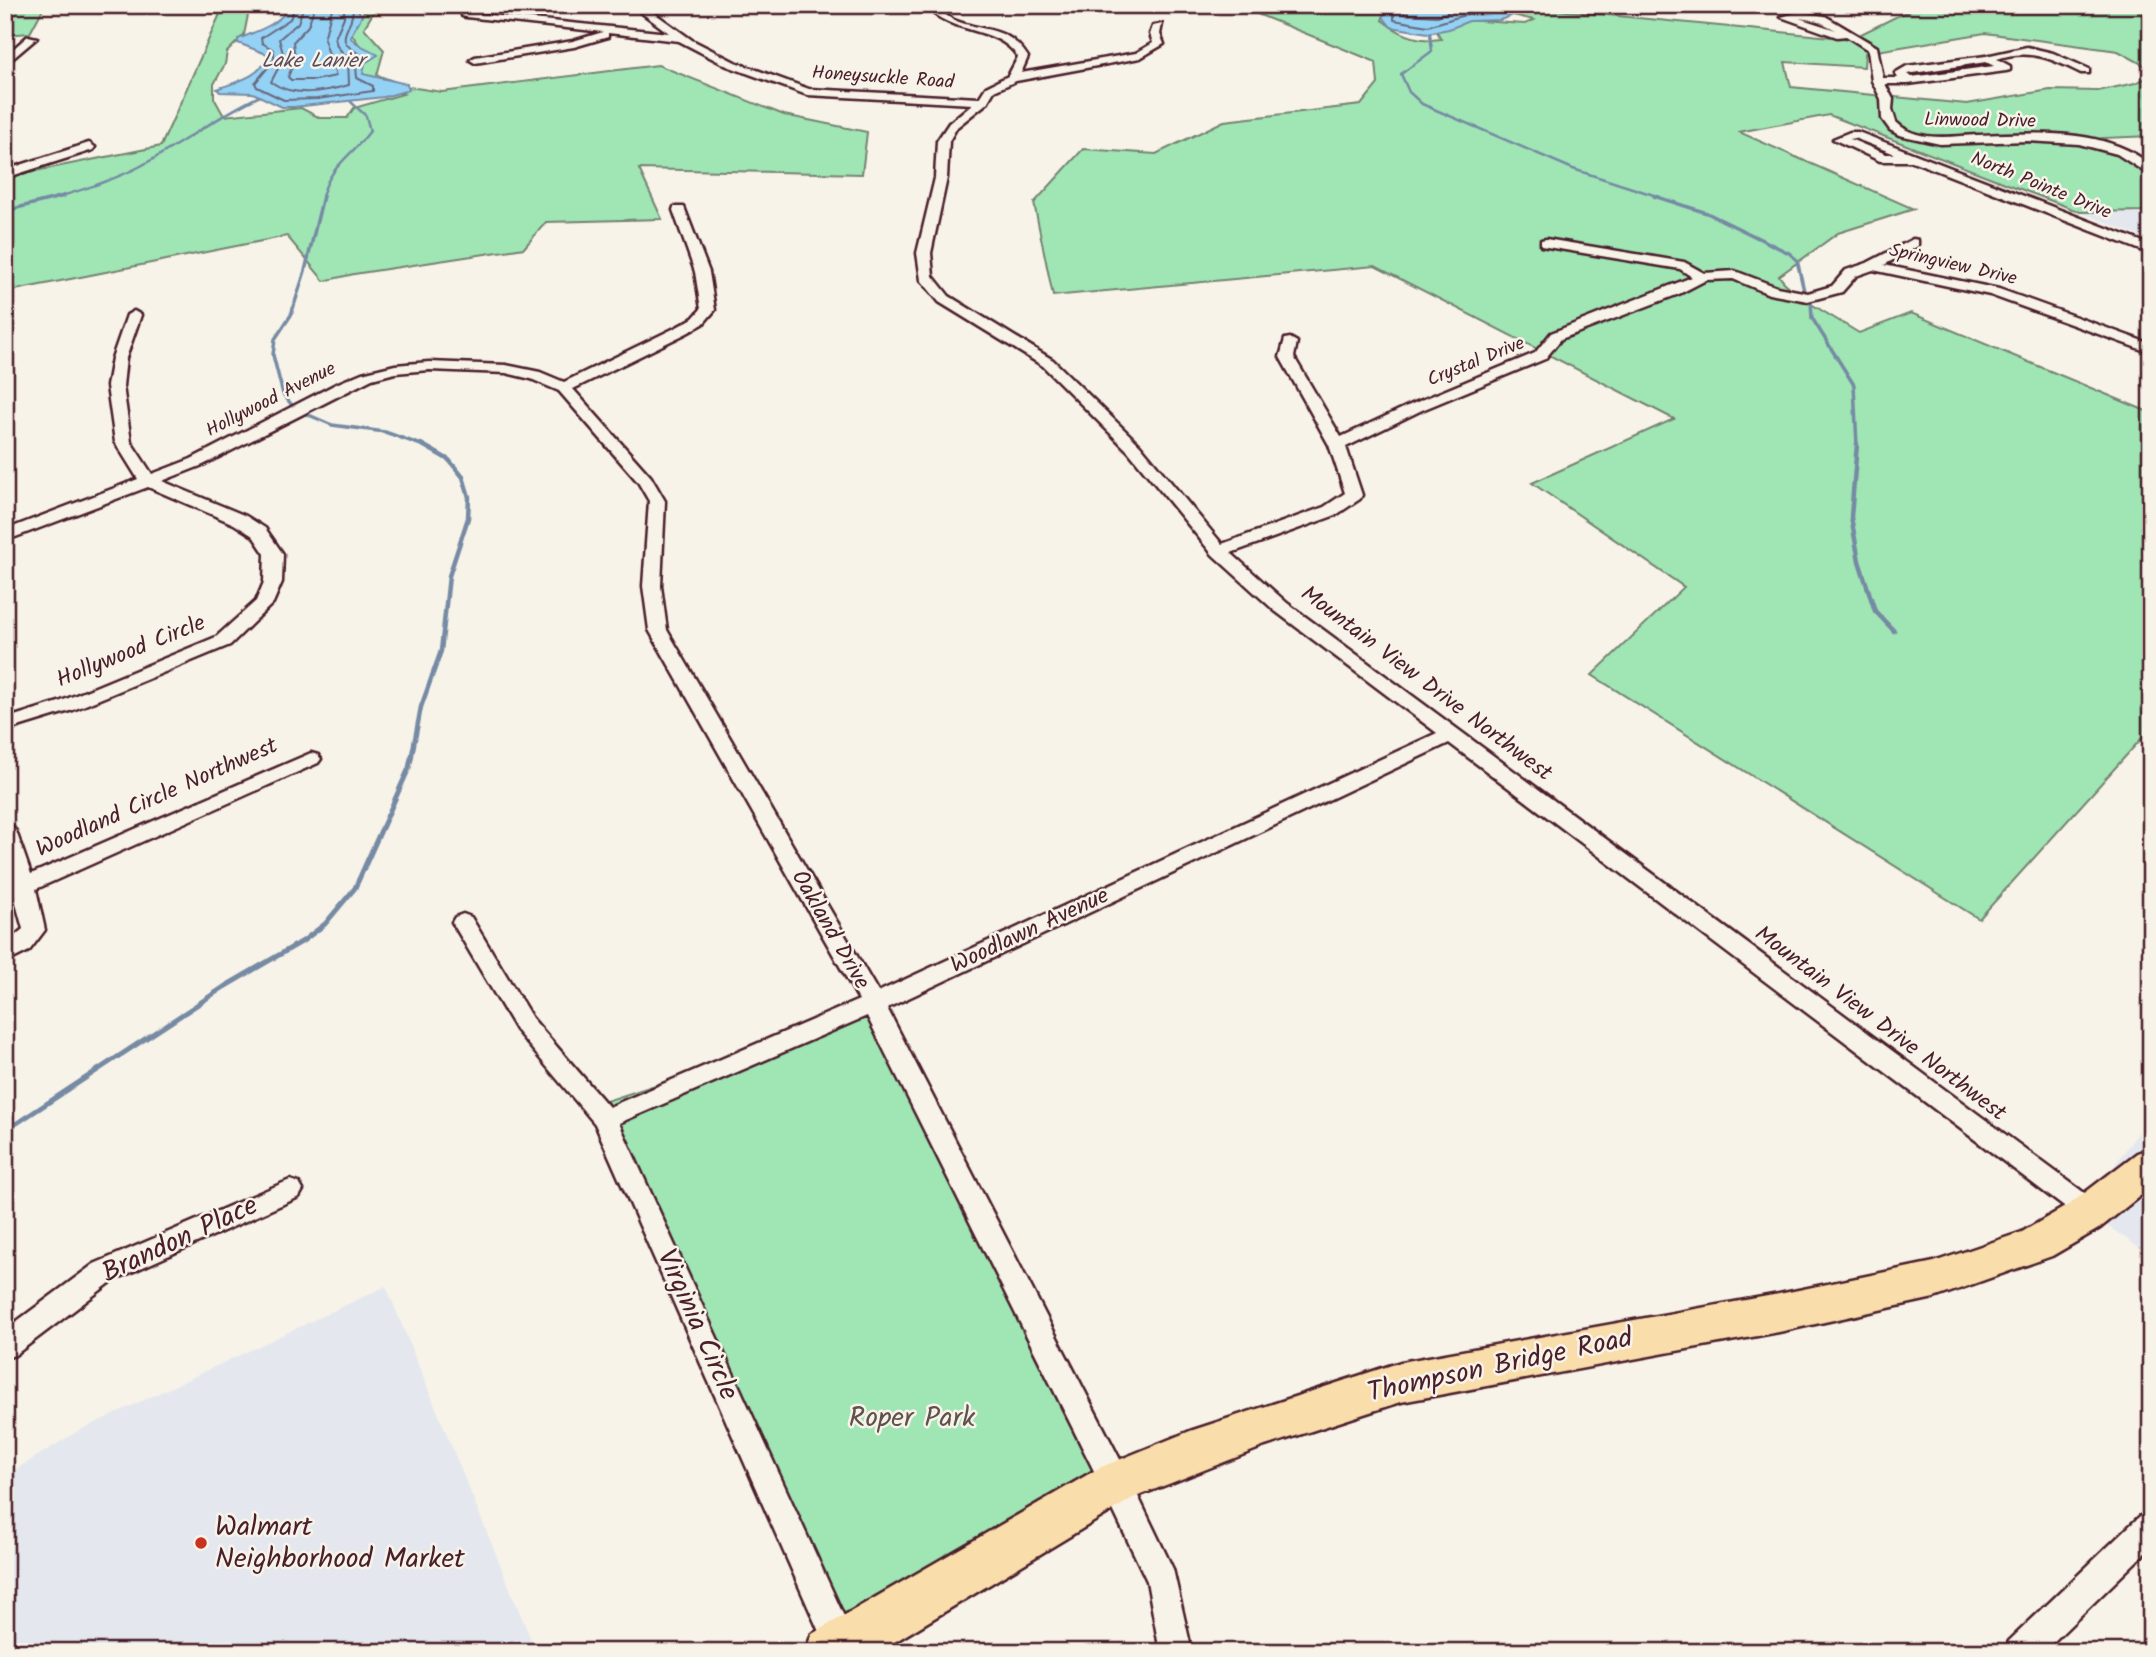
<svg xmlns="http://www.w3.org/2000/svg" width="2156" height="1657" viewBox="0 0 2156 1657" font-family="Kalam,sans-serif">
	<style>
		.built { fill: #e4e8ee }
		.green { fill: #9fe6b4; stroke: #748270; stroke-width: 2 }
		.water { fill: #94d2f5; stroke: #768aa4; stroke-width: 2 }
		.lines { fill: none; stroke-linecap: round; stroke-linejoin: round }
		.shore { stroke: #68677c; stroke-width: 2 }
		.stream-far3 { stroke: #768aa4; stroke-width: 2.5 }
		.stream-far2 { stroke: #768aa4; stroke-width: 3.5 }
		.stream-far1 { stroke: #768aa4; stroke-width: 4.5 }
		.stream { stroke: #768aa4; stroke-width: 5 }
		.minor-casing { stroke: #4a1f2b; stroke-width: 5 }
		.trunk-casing { stroke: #4a1f2b; stroke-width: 5 }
		.minor { fill: #f7f3e8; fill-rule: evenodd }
		.trunk { fill: #f9ddab; fill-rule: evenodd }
		.poi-dot { fill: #c8321e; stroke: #f7f3e8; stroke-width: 2.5 }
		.labels { text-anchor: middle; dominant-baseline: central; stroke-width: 5; stroke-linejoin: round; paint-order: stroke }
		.far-street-label { font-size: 19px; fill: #4a1f2b; stroke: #f7f3e8 }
		.far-water-label { font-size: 21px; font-style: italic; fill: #5c4c5e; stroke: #f7f3e8 }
		.street-label { font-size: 23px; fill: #4a1f2b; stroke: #f7f3e8 }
		.near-street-label { font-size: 28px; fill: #4a1f2b; stroke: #f7f3e8 }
		.near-park-label { font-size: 28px; fill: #5f514d; stroke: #f7f3e8 }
		.near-poi-label { font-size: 28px; fill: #4a1f2b; stroke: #f7f3e8; text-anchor: start }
	</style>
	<rect width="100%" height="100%" fill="#f7f3e8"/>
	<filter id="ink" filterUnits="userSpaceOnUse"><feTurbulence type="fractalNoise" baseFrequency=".0143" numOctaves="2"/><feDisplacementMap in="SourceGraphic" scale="14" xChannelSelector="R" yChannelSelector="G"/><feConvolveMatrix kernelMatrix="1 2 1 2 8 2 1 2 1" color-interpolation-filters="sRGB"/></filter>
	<g filter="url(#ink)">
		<g class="built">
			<path d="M2151,211V241L2080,212Z"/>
			<path d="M2151,1115V1256L2083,1209Z"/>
			<path d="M386,1286L536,1652H5V1476L78,1431Z"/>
		</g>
		<g class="green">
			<path d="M5,5H45L30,33L5,35Z"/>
			<path d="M224,5H250L244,35L227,52L225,64L214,84V98L224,116L301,108L320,118H347L354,108L403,94L371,84L352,67L368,58L349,30L370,5H378L364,28L384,50L377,75L409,87L442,92L658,65L784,115L867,132L862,174L639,169L662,219L546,222L524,248L354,274L324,281L287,236L5,292V177L161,146Z"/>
			<path d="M1235,5H1390L1382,20C1399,34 1419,42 1441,39L1434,26L1449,19L1525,24L1534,20L1471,5H1507L1851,39L1920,5H2146L2142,15L2151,19V69L2118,51L1985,33L1865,53L1864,67L1785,62L1791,87L1967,104L2050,90L2098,91L2135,83L2151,76V136L2103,138L2132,157L2151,174V211L2080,212L1829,115L1739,132L1914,209L1838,233L1779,276L1793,293L1859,333L1911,313L2151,413V728L1979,919L1592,675L1684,587L1532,483L1674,419L1375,266L1053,296L1034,203L1083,149L1156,154L1224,121L1361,105L1378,84L1376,62Z"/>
			<path d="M878,1012L1117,1480L849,1638L600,1103Z"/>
		</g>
		<g class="water">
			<path d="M290,5H362L358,10L362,16L350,37C358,47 368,47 378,55L365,63L363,74L407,84L409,90L384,97L294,107H282L253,93L220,92L217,89C238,81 260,77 269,55L238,43V39C257,31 280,25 290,5Z"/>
			<path d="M1387,5H1495L1511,11V16L1500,20L1469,21L1449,29L1428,33L1391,27L1383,17Z"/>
		</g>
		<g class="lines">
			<g class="shore">
				<path d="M296,5L290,19L261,38L262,43L274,50V60L255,83L257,87L284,100L317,99L373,91V86L357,78L356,66L361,55C328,37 355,31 353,5"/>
				<path d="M304,5L298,23L279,39L284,57L271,82C294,98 324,92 349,85L348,59L337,46L335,38L344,17V5"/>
				<path d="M315,5L308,26L293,42L295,59L288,77L291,80H316L336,76L324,39L333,5"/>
				<path d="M1394,5V20L1428,26L1468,14L1495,13L1497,5"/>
				<path d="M1403,5L1404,14L1437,16L1470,5"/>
			</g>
			<g class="stream-far3">
				<path d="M1430,33L1432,51L1401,74L1409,92L1422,104L1573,169L1660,197"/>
				<path d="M58,197C86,189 113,180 139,167C180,145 217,116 260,96"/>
				<path d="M322,197C330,165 352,156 370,131L366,116L351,102"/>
			</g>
			<g class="stream-far2">
				<path d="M323,196L305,271L291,315L275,339L273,355L283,394L295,409L332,425L385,432L424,446"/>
				<path d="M1654,196L1707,213L1789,253L1797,260L1804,291"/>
				<path d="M5,211L64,196"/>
				<path d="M1811,301L1812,318L1854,385L1857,446"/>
			</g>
			<g class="stream-far1">
				<path d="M1857,444L1851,517L1859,561L1875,611L1894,631"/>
				<path d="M411,760L421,707L441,651L449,576L468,518L469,497L463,477L449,460L421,444"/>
			</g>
			<path class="stream" d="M5,1131L224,987L303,941L325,924L355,888L409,768L411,758"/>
			<g class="minor-casing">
				<g id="minor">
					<path d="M631,5H643L692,40L735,62L809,89L979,98L986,87L1008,76L1018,57C996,24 950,36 925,5C939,5 942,14 954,20C986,33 1007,25 1028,57L1021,73L1136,53L1153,43L1150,34L1153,26L1162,24L1160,34L1164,44L1140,58L1016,81L994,91L987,103L957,127L949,141L947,178L931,253L933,276L949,296L1053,360L1140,445L1222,544L1324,507L1345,493L1329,445L1280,357L1285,339L1290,338L1297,342L1294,357L1341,437L1412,404L1535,353L1551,333L1692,277L1680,269L1541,246V240L1546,239L1684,262L1704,273L1735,271L1777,287L1808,293L1832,286L1846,270L1867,263L1913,239L1918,240V246L1884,265L1999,289L2151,344V353L1990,295L1873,270L1856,276L1842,292L1808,301L1769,294L1733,279L1706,280L1679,294L1561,339L1545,359L1422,410L1346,447L1362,495L1360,499L1336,515L1231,553L1287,603L2098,1203L2102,1211L2098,1219L2089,1222L2080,1219L1449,743L887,1008L1127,1473L1173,1569L1192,1652H1160L1147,1581L1105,1493L867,1016L619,1123L857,1645L854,1652H828L595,1124L516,1030L452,922L455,917L463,914L471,917L532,1018L609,1107L859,1000L649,630L643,586L649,501L638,482L559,391L531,379L506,373L429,370L395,373L372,379L203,465L162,481L246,516L265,528L283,554L282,582L273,603L230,645L73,710L5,731V719L59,702L216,637L256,601L264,582L265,554L253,536L234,524L148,487L5,541V530L138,479L115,442L107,386L112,358L127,315L134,311L141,315L126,358L123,386L131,442L152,474L191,459L336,384L362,373L395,365L429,362L506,365L540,372L564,382L677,327L693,318L701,309L695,272L673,210L674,207H684L709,272L715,310L703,324L687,333L573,389L651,477L665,501L661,586L667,630L878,992L1437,733L1275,611L1213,555L1128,451L1043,366L939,302L921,280L917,253L935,178L937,141L949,123L972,104L807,95L727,66L679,41L608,33V37L574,47L475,63L470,60L475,57L573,41L603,32L466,17L462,16V12L669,33Z"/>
					<path d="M1799,12L1825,16L1877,47L1883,78H1898L1895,73L1907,66L1986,56L2027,47L2053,53L2089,69V73H2081C2053,59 2029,48 1997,59L2010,66V70L2006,71L1908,84H1885L1893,99L1892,109L1896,122C1916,143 1952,136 1978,135C2035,133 2105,127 2151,165V176L2117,154L2079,144L2027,141L1940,144L1899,135L1890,130L1882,119L1881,99L1872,81L1868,50L1846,36L1837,37L1781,17ZM1799,18L1818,21L1836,30ZM1986,62L1994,66L1911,77L1907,74Z"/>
					<path d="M28,36L37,38L5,65V56Z"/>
					<path d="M1850,132H1858L2151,245V254L1912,161H1880L1833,139ZM1854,138L1895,154H1886L1850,139Z"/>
					<path d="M89,143L95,147L93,150L5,178V170Z"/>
					<path d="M311,753L318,755L321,759L318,763L36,889L45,930L29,951L5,963V944L23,929L5,863V824L12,826L16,831L31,874Z"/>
					<path d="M290,1180L299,1183L303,1190L299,1197L114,1280L15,1355L5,1358V1330L94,1264Z"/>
					<path d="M2151,1512V1547L2043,1652H2004L2009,1641L2140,1516Z"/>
				</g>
			</g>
			<g class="trunk-casing">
				<path id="trunk" d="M2151,1148V1187L2100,1228L2052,1256L1934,1298L1779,1332L1401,1402L1265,1446L1133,1498L878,1652H805L812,1634L1099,1468L1190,1431L1401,1362L1779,1294L1934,1262L2022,1232L2070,1204L2137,1153Z"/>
			</g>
			<use href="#minor" class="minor"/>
			<use href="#trunk" class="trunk"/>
		</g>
	</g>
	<circle class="poi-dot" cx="201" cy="1543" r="7"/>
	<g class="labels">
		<g class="far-street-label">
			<text transform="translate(883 78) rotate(4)">Honeysuckle Road</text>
			<text transform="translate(1980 121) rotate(1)">Linwood Drive</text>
			<text transform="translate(2041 186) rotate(22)">North Pointe Drive</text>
			<text transform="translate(1953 265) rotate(13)">Springview Drive</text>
			<text transform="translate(1476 362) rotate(-22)">Crystal Drive</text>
			<text transform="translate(271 400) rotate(-27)">Hollywood Avenue</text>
		</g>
		<g class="far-water-label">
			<text x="313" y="61">Lake Lanier</text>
		</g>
		<g class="street-label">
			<text transform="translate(131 652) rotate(-22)">Hollywood Circle</text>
			<text transform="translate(1426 684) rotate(37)">Mountain View Drive Northwest</text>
			<text transform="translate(157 798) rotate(-24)">Woodland Circle Northwest</text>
			<text transform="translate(830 930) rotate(60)">Oakland Drive</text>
			<text transform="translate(1030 931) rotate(-25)">Woodlawn Avenue</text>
			<text transform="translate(1880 1024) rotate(37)">Mountain View Drive Northwest</text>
		</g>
		<g class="near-street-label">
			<text transform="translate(180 1240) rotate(-25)">Brandon Place</text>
			<text transform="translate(697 1325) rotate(66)">Virginia Circle</text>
			<text transform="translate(1500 1366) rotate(-12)">Thompson Bridge Road</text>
		</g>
		<g class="near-park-label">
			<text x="912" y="1418">Roper Park</text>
		</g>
		<g class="near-poi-label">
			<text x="215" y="1527">Walmart<tspan x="215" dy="32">Neighborhood Market</tspan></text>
		</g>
	</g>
	<rect width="2156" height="1657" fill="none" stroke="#f7f3e8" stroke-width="28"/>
	<rect x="14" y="14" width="2128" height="1629" fill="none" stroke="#4a1f2b" stroke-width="2.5" filter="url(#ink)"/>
</svg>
